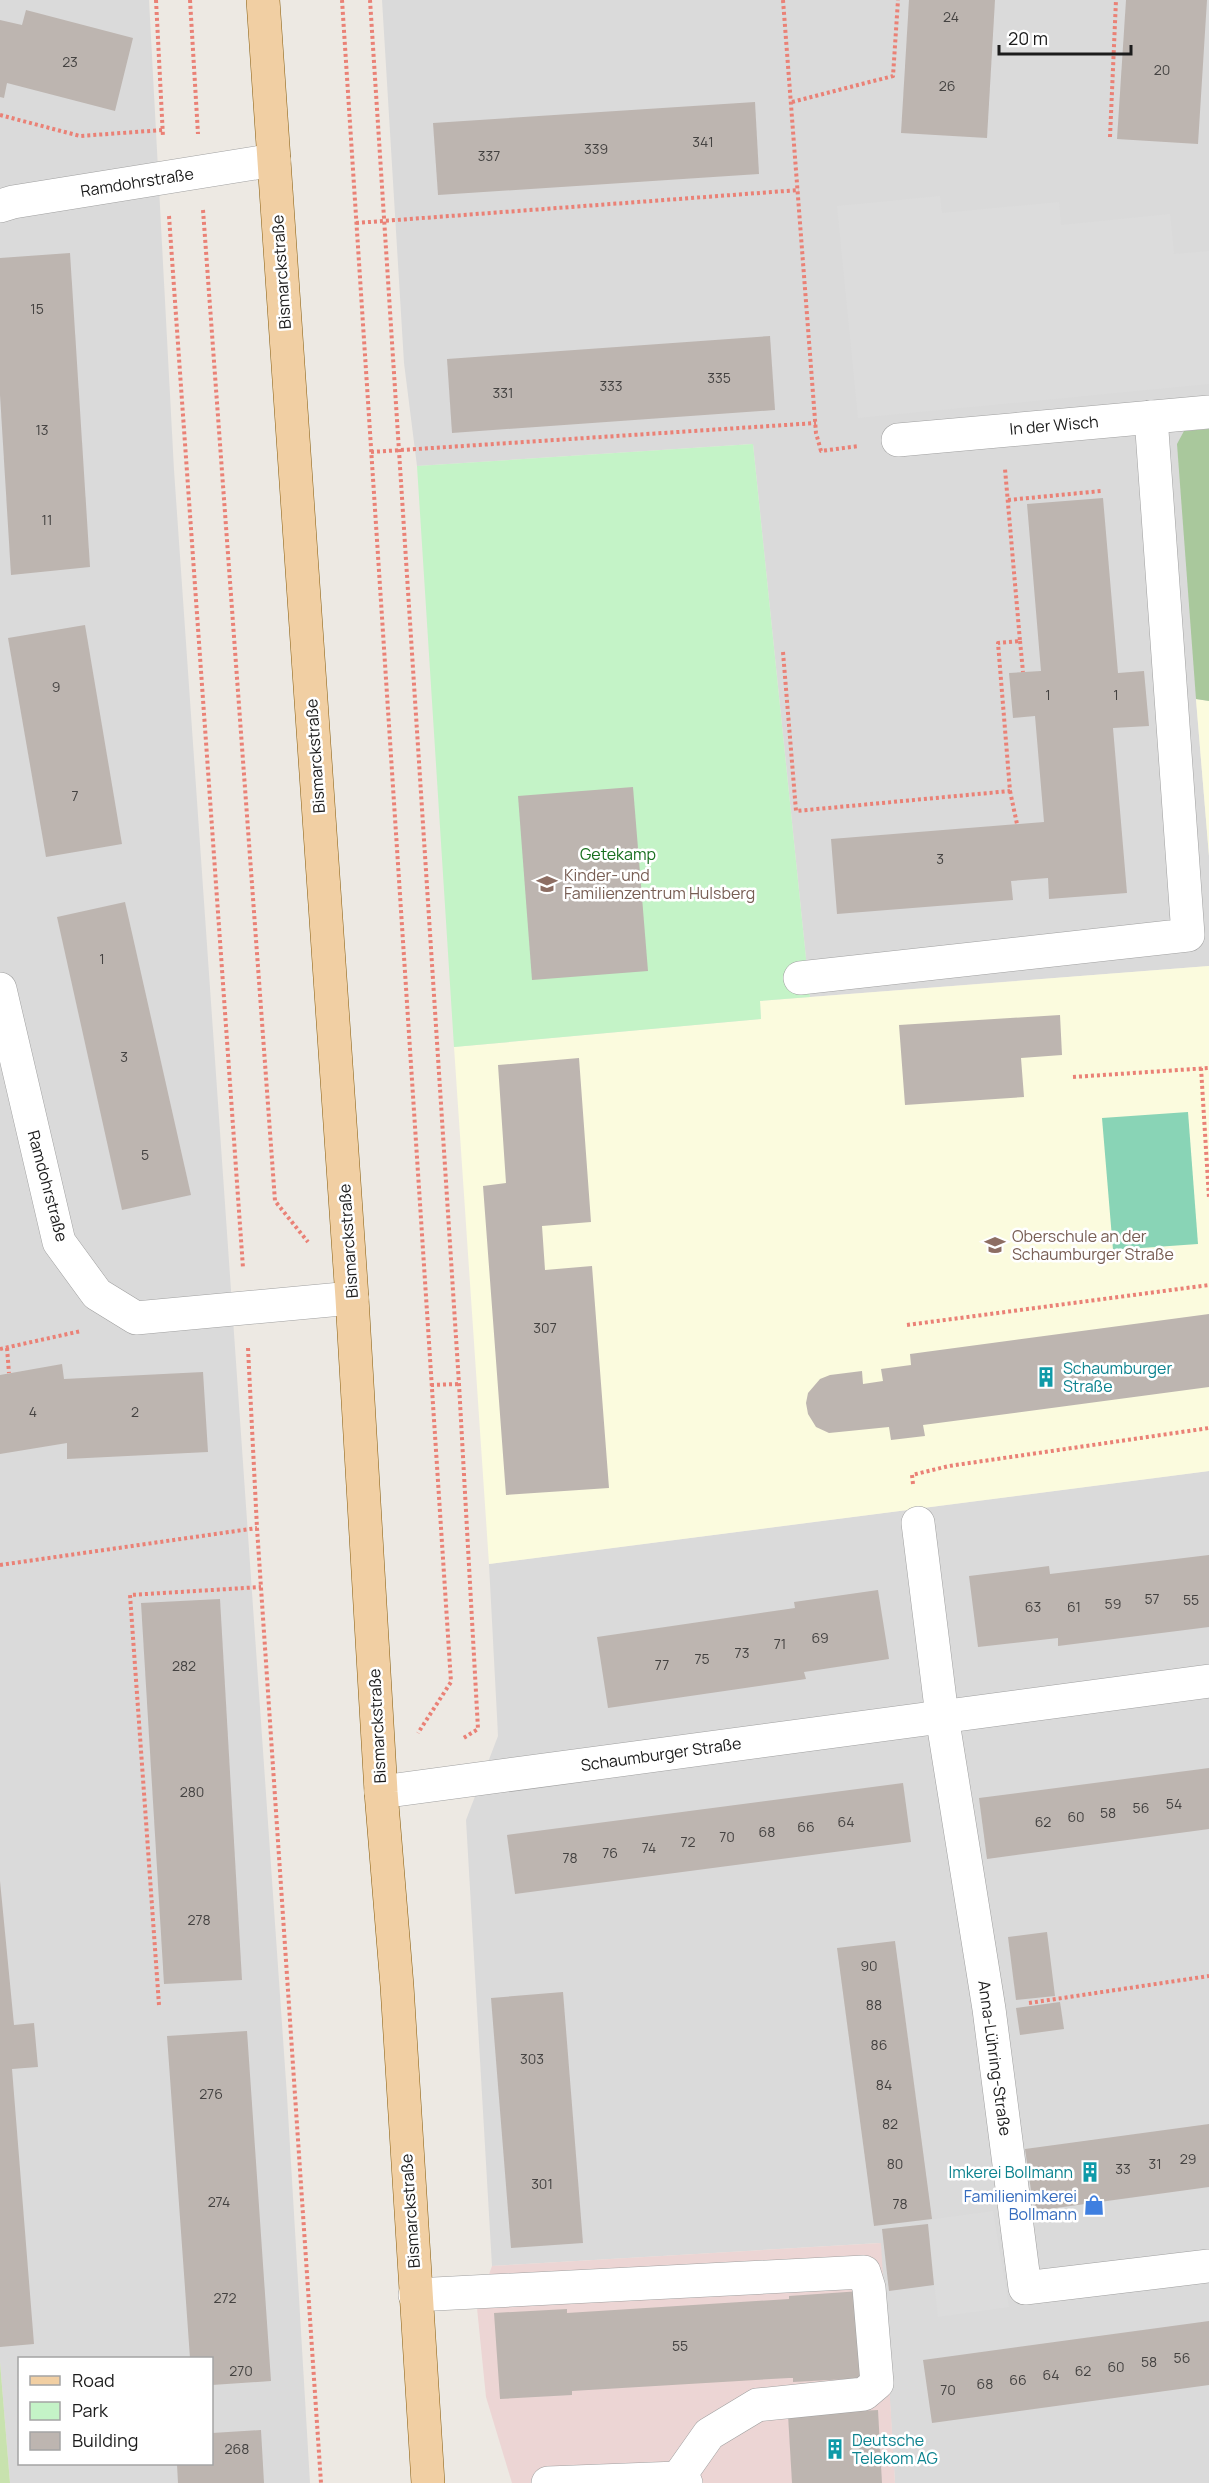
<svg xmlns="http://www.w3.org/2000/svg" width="1209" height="2483" viewBox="0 0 1209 2483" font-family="Manrope,sans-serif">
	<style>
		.residential { fill: #dadada; fill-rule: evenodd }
		.commercial { fill: #ecd5d4 }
		.education { fill: #fbfbde }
		.grass { fill: #c8e2ae }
		.forest { fill: #a9c89c }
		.park { fill: #c4f3c7 }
		.pitch { fill: #89d4b6 }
		.parking { fill: #dcdcdc }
		.building { fill: #bdb5b0 }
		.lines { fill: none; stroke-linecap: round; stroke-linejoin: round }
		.minor-casing { stroke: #a0a0a0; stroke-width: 34 }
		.major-casing { stroke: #865d0f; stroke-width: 34 }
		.path { stroke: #ea8176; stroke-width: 4; stroke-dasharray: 3 3; stroke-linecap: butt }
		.minor { stroke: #fff; stroke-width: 33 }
		.major { stroke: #f1cfa3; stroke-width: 33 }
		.labels { text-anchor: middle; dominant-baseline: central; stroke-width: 5; stroke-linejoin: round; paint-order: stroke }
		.number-label { font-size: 14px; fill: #444241 }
		.street-label { font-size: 16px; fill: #1c1c1c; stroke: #fff }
		.park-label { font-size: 16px; fill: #176e1d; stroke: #fff }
		.education-label { font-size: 16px; fill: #785e54; stroke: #fff; text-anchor: start }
		.culture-label { font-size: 16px; fill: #0d838f; stroke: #fff; text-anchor: start }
		.shop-label { font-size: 16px; fill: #366cbe; stroke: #fff; text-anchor: end }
	</style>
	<rect width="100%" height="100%" fill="#ede9e3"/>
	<g class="residential">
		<path d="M0,0H149L174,470L287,2096L310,2483H10L0,2362ZM20,2358H212V2464H20Z"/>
		<path d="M382,0H1209V701L1196,700L1209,856V966L810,997L753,444L417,466L404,363Z"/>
		<path d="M1209,1471V2483H895L880,2243L492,2266L466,1820L498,1736L489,1564Z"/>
	</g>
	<path class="commercial" d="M881,2243L895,2483H512L486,2397L477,2308L492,2266Z"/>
	<g class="education">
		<path d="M1196,699L1209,701V856Z"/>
		<path d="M1209,966V1471L489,1564L454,1047L761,1019L760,1001Z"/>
	</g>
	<path class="grass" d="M0,2362L10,2483H0Z"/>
	<path class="forest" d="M1209,429V701L1196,699L1177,444L1184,431Z"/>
	<path class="park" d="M753,444L810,997L760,1001L761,1019L454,1047L417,466Z"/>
	<path class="pitch" d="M1188,1112L1198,1244L1113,1250L1102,1118Z"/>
	<g class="parking">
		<path d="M940,196L942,213L1059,202L1061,225L1170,214L1174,254L1209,251V384L858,418L837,206Z"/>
		<path d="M993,2211L1009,2307L938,2317L927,2220Z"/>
	</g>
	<g class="building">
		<path d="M909,0H995L987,138L901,133Z"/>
		<path d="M1126,0H1207L1198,144L1117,139Z"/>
		<path d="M26,10L133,38L115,111L7,83L4,98L0,97V20L22,25Z"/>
		<path d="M755,102L759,174L438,195L433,123Z"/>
		<path d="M70,253L90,567L11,575L0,395V258Z"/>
		<path d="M770,336L775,410L452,433L447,359Z"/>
		<path d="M1103,498L1118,673L1144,671L1149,726L1113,728L1127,893L1049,899L1048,878L1011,881L1013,900L837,914L831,839L1044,822L1035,716L1013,718L1009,673L1041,671L1027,504Z"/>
		<path d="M85,625L122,844L46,857L8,638Z"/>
		<path d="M633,787L648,971L532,980L518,796Z"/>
		<path d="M125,902L191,1195L122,1210L57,917Z"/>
		<path d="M1060,1015L1062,1055L1021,1058L1024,1097L905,1105L899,1025Z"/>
		<path d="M579,1058L591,1222L542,1226L545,1270L592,1266L609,1488L506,1495L483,1186L506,1183L498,1065Z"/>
		<path d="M1209,1314V1387L923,1425L925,1436L891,1440L889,1427L829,1433L816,1427L808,1414L806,1403L808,1393L820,1379L830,1375L862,1371L863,1384L883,1381L881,1369L911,1365L910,1354Z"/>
		<path d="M62,1364L64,1379L203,1372L208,1452L67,1459V1443L0,1454V1375Z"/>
		<path d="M1209,1555V1627L1058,1646V1638L978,1647L969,1576L1049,1566L1050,1574Z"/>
		<path d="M878,1590L889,1659L804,1672L806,1679L608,1708L597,1637L795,1608L794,1602Z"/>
		<path d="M220,1599L242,1980L164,1984L141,1603Z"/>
		<path d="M1209,1768V1829L987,1859L979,1798Z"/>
		<path d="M903,1783L911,1842L515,1894L507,1835Z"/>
		<path d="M0,1881L14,2025L34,2023L38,2067L12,2069L34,2344L0,2347Z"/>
		<path d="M1047,1932L1055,1996L1016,2000L1008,1937Z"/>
		<path d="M895,1941L932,2219L874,2226L837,1948Z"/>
		<path d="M563,1992L583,2243L511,2248L491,1998Z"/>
		<path d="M1060,2002L1064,2029L1020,2035L1016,2008Z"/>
		<path d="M247,2031L271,2381L212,2385V2358H190L167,2036Z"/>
		<path d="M1209,2124V2187L1034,2211L1025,2149Z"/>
		<path d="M928,2224L934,2285L889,2291L882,2229Z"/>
		<path d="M861,2291L866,2378L793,2382V2378H789L572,2391V2395L500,2399L494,2313L567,2309V2313L789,2299V2296Z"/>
		<path d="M1209,2321V2385L932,2423L923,2360Z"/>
		<path d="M878,2410L882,2483H792L788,2415Z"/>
		<path d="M261,2430L264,2483H178L177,2464H212V2433Z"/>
	</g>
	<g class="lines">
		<g class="minor-casing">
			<g id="minor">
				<path d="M0,206L13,202L274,160"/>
				<path d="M898,440L1209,412"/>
				<path d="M800,978L1188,935L1151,417"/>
				<path d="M0,989L59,1242L97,1294L136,1318L352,1298"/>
				<path d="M918,1523L942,1716L989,2009L1025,2288L1209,2266"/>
				<path d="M381,1792L1209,1681"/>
				<path d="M415,2295L864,2272L869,2288L877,2383L864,2394L757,2405L709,2434L678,2478"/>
				<path d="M548,2483L678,2478L686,2483"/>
			</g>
		</g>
		<g class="major-casing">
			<path id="major" d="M263,0L352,1298L381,1792L397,1986L428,2483"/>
		</g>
		<g class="path">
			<path d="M156,0L163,137"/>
			<path d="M190,0L198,134"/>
			<path d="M342,0L451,1682L418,1733"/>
			<path d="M370,0L459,1384L478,1729L462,1739"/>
			<path d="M783,0L816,433L821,451L859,446"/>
			<path d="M792,102L893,76L898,0"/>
			<path d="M0,115L80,136L163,130"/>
			<path d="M1110,137L1116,0"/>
			<path d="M203,210L275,1201L308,1242"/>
			<path d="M169,216L243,1268"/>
			<path d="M356,223L799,190"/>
			<path d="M371,452L816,423"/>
			<path d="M1008,500L1101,491"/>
			<path d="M1020,641L1023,672"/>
			<path d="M783,652L796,811L1010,791L998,643L1020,641L1005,469"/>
			<path d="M1010,791L1017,824"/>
			<path d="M1201,1068L1209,1198"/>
			<path d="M1073,1077L1209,1068"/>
			<path d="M907,1325L1209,1285"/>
			<path d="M7,1348L9,1373"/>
			<path d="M248,1348L257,1528L321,2483"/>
			<path d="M0,1349L81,1331"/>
			<path d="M431,1385L459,1384"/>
			<path d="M913,1484L912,1475L949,1466L1209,1428"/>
			<path d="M0,1565L257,1528"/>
			<path d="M1029,2003L1209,1976"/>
			<path d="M159,2005L130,1595L261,1587"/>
		</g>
		<use href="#minor" class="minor"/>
		<use href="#major" class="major"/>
	</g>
	<defs>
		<g id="school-bare" transform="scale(1.62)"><path d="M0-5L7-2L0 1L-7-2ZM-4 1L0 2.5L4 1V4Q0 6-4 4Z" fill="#8d6e63" stroke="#fff" stroke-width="2.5" paint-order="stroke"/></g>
		<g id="building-bare" transform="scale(1.62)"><path d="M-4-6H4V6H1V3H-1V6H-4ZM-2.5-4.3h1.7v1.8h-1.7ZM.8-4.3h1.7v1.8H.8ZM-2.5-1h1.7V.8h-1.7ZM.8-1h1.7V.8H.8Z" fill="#0f9aa8" stroke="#fff" stroke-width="2.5" paint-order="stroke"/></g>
		<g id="shop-bare" transform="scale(1.62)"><path d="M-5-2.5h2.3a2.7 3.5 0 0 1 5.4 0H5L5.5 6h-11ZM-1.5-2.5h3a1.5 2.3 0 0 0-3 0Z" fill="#3f7fe0" stroke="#fff" stroke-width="2.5" paint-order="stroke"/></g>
	</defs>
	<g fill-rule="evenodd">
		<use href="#school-bare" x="547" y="884"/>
		<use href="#school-bare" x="995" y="1245"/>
		<use href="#building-bare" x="1046" y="1377"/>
		<use href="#building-bare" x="1090" y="2172"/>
		<use href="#shop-bare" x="1094" y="2205"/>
		<use href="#building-bare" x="835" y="2449"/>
	</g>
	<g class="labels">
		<g class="number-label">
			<text x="951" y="16">24</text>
			<text x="70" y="61">23</text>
			<text x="1162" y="69">20</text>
			<text x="947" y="85">26</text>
			<text x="703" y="141">341</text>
			<text x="596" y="148">339</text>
			<text x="489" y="155">337</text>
			<text x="37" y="308">15</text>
			<text x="719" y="377">335</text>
			<text x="611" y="385">333</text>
			<text x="503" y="392">331</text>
			<text x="42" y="429">13</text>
			<text x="47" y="519">11</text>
			<text x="56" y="686">9</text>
			<text x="1048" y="694">1</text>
			<text x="1116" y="694">1</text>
			<text x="75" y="795">7</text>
			<text x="940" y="858">3</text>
			<text x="102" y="958">1</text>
			<text x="124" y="1056">3</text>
			<text x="145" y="1154">5</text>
			<text x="545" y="1327">307</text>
			<text x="33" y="1411">4</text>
			<text x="135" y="1411">2</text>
			<text x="1152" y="1598">57</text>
			<text x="1191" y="1599">55</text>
			<text x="1113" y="1603">59</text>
			<text x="1033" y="1606">63</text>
			<text x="1074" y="1606">61</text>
			<text x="820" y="1637">69</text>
			<text x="780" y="1643">71</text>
			<text x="742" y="1652">73</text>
			<text x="702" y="1658">75</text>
			<text x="662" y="1664">77</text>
			<text x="184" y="1665">282</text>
			<text x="192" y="1791">280</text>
			<text x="1174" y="1803">54</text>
			<text x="1141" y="1807">56</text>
			<text x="1108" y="1812">58</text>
			<text x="1076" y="1816">60</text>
			<text x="846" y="1821">64</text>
			<text x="1043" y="1821">62</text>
			<text x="806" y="1826">66</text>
			<text x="767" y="1831">68</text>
			<text x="727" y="1836">70</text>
			<text x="688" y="1841">72</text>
			<text x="649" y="1847">74</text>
			<text x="610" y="1852">76</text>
			<text x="570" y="1857">78</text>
			<text x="199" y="1919">278</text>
			<text x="869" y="1965">90</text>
			<text x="874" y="2004">88</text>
			<text x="879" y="2044">86</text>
			<text x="532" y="2058">303</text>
			<text x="884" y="2084">84</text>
			<text x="211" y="2093">276</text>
			<text x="890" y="2123">82</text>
			<text x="1188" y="2158">29</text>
			<text x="895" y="2163">80</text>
			<text x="1155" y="2163">31</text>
			<text x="1123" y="2168">33</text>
			<text x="542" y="2183">301</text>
			<text x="219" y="2201">274</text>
			<text x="900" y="2203">78</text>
			<text x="225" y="2297">272</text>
			<text x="680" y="2345">55</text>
			<text x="1182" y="2357">56</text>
			<text x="1149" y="2361">58</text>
			<text x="1116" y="2366">60</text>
			<text x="241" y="2370">270</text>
			<text x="1083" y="2370">62</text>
			<text x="1051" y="2374">64</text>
			<text x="1018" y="2379">66</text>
			<text x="985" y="2383">68</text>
			<text x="948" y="2389">70</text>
			<text x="237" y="2448">268</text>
		</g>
		<g class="street-label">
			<text transform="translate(137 182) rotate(-9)">Ramdohrstraße</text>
			<text transform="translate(281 272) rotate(-94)">Bismarckstraße</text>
			<text transform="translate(1054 425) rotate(-5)">In der Wisch</text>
			<text transform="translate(315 756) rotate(-94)">Bismarckstraße</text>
			<text transform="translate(48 1186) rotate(75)">Ramdohrstraße</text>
			<text transform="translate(348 1241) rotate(-94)">Bismarckstraße</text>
			<text transform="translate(377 1726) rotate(-93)">Bismarckstraße</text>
			<text transform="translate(661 1754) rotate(-8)">Schaumburger Straße</text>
			<text transform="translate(995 2058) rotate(82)">Anna-Lühring-Straße</text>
			<text transform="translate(410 2211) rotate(-94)">Bismarckstraße</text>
		</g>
		<g class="park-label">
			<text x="618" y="854">Getekamp</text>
		</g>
		<g class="education-label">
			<text x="564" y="875">Kinder- und<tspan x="564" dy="18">Familienzentrum Hulsberg</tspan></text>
			<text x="1012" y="1236">Oberschule an der<tspan x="1012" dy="18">Schaumburger Straße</tspan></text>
		</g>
		<g class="culture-label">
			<text x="1063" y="1368">Schaumburger<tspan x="1063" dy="18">Straße</tspan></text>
			<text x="1073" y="2172" text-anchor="end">Imkerei Bollmann</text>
			<text x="852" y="2440">Deutsche<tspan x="852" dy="18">Telekom AG</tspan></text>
		</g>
		<g class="shop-label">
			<text x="1077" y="2196">Familienimkerei<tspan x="1077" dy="18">Bollmann</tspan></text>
		</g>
	</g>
	<rect x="18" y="2357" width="195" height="108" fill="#ffffff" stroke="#a4a4a4" stroke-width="1.5"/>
	<rect x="30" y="2376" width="30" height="9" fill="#f1cfa3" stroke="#a4a4a4" stroke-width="1.5"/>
	<text x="72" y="2387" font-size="18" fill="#1c1c1c">Road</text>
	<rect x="30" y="2402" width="30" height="18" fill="#c4f3c7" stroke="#a4a4a4" stroke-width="1.5"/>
	<text x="72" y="2417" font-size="18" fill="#1c1c1c">Park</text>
	<rect x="30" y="2432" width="30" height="18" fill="#bdb5b0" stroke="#a4a4a4" stroke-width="1.5"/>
	<text x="72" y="2447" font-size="18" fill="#1c1c1c">Building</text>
	<path d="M999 45v9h132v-9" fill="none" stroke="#1c1c1c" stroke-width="3"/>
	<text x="1008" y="45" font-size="18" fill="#1c1c1c" stroke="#ffffff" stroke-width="4.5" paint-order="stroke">20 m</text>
</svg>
